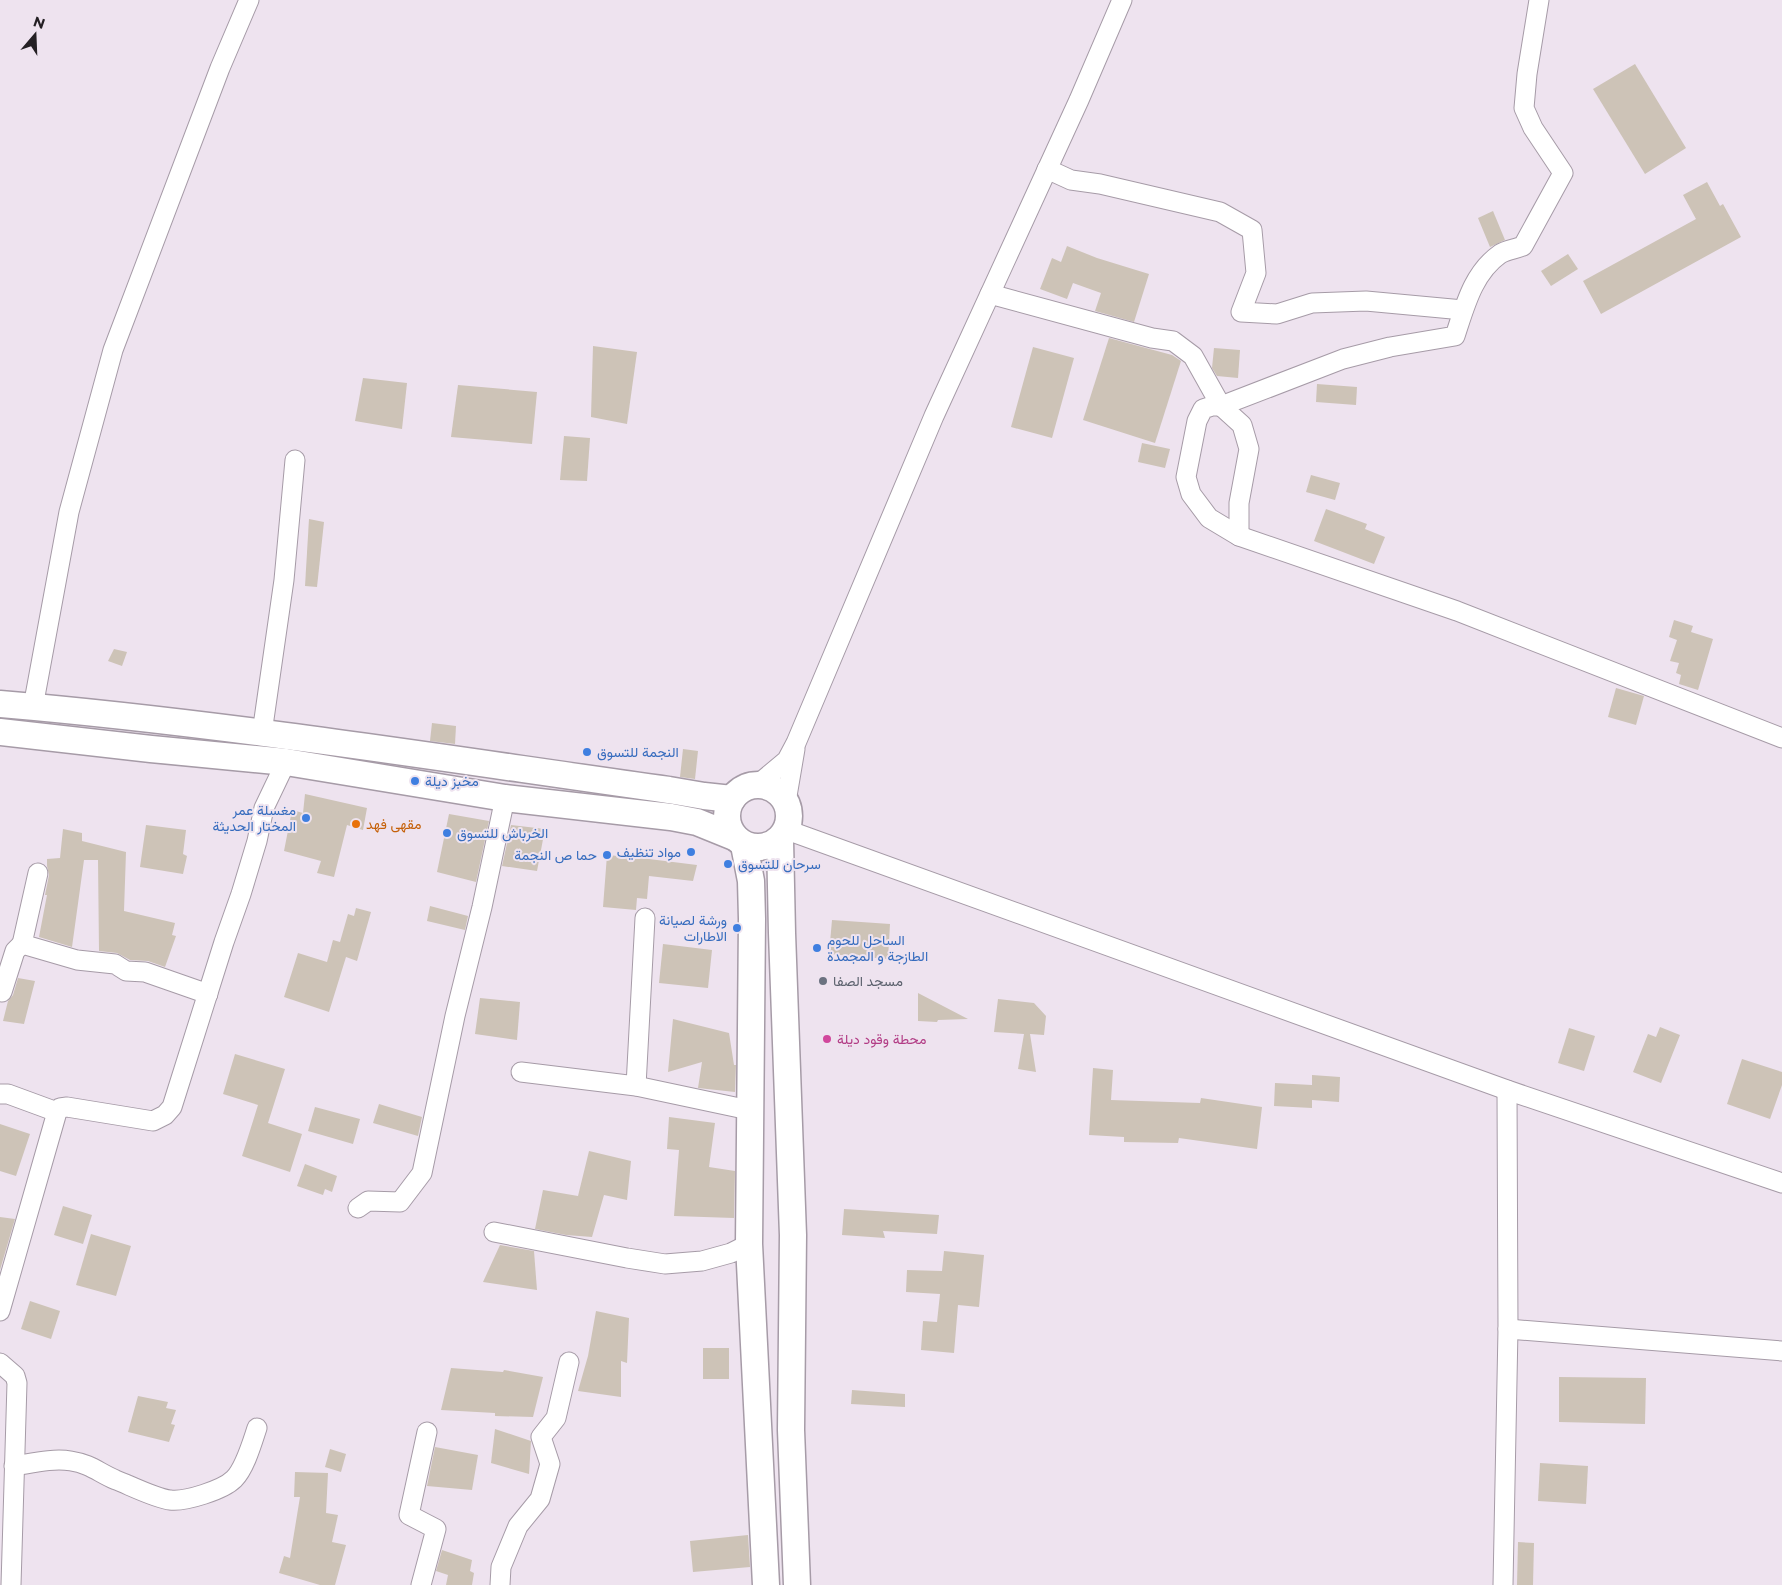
<svg xmlns="http://www.w3.org/2000/svg" width="1782" height="1585" viewBox="0 0 1782 1585" font-family="Montserrat,Vazirmatn,sans-serif">
	<style>
		.building { fill: #cdc3b7 }
		.lines { fill: none; stroke-linecap: round; stroke-linejoin: round }
		.minor-casing { stroke: #a69ba7; stroke-width: 21 }
		.secondary-casing { stroke: #a69ba7; stroke-width: 29 }
		.minor { stroke: #fff; stroke-width: 19 }
		.secondary { stroke: #fff; stroke-width: 26 }
		.shop-dot { fill: #3f7fe0; stroke: #eee3ef; stroke-width: 2 }
		.food-dot { fill: #e8710a; stroke: #eee3ef; stroke-width: 2 }
		.worship-dot { fill: #6b7280; stroke: #eee3ef; stroke-width: 2 }
		.hotel-dot { fill: #d1479c; stroke: #eee3ef; stroke-width: 2 }
		.labels { text-anchor: middle; dominant-baseline: central; stroke-width: 4; stroke-linejoin: round; paint-order: stroke }
		.shop-label { font-size: 14px; fill: #366cbe; stroke: #eee3ef; text-anchor: start }
		.food-label { font-size: 14px; fill: #c56008; stroke: #eee3ef; text-anchor: start }
		.worship-label { font-size: 14px; fill: #5b616d; stroke: #eee3ef; text-anchor: start }
		.hotel-label { font-size: 14px; fill: #b23c85; stroke: #eee3ef; text-anchor: start }
	</style>
	<rect width="100%" height="100%" fill="#eee3ef"/>
	<g class="building">
		<path d="M1635,64L1686,148L1645,174L1593,89Z"/>
		<path d="M1707,182L1720,206L1723,204L1741,237L1601,314L1583,281L1696,219L1683,195Z"/>
		<path d="M1493,211L1505,240L1490,247L1478,218Z"/>
		<path d="M1067,246L1097,258L1149,274L1134,322L1095,311L1101,293L1073,283L1067,299L1040,289L1052,258L1061,262Z"/>
		<path d="M1568,254L1578,269L1551,286L1541,271Z"/>
		<path d="M1109,338L1172,355L1181,361L1155,443L1083,420Z"/>
		<path d="M593,346L637,352L627,424L591,417Z"/>
		<path d="M1033,347L1074,358L1052,438L1011,427Z"/>
		<path d="M1214,348L1240,350L1238,378L1217,376L1212,368Z"/>
		<path d="M363,378L407,383L402,429L355,421Z"/>
		<path d="M1317,384L1357,387L1356,405L1316,402Z"/>
		<path d="M458,385L537,392L532,444L451,437Z"/>
		<path d="M564,436L590,438L587,481L560,480Z"/>
		<path d="M1142,443L1170,449L1165,468L1138,462Z"/>
		<path d="M1311,475L1340,483L1335,500L1306,492Z"/>
		<path d="M1326,509L1367,524L1365,529L1385,537L1374,564L1314,541Z"/>
		<path d="M309,519L324,522L317,587L305,586Z"/>
		<path d="M1674,620L1693,626L1691,632L1713,639L1698,690L1679,684L1681,675L1676,673L1679,663L1670,661L1677,640L1669,637Z"/>
		<path d="M114,649L127,652L122,666L108,661Z"/>
		<path d="M1616,688L1644,696L1636,725L1608,717Z"/>
		<path d="M432,723L456,726L455,744L430,741Z"/>
		<path d="M683,749L698,751L695,779L680,777Z"/>
		<path d="M305,794L367,808L363,830L347,825L334,877L317,873L321,861L284,851L292,810L303,813Z"/>
		<path d="M449,814L489,821L476,882L437,872Z"/>
		<path d="M146,825L186,830L183,854L187,856L183,874L140,867Z"/>
		<path d="M511,825L545,829L537,871L502,866Z"/>
		<path d="M63,829L82,833V841L126,852L124,911L175,923L172,935L176,936L165,967L148,961L130,960L117,953L99,951L98,860H84L72,947L39,937L47,895H45L49,875L47,866V859L60,858Z"/>
		<path d="M607,855L641,858L697,865L693,881L649,876L647,899L637,898L636,910L603,907Z"/>
		<path d="M430,906L468,916L465,930L427,921Z"/>
		<path d="M356,908L371,912L357,961L346,957L329,1012L284,997L298,953L327,962L333,940L340,942L348,914L354,916Z"/>
		<path d="M832,920L890,924L888,959L829,954Z"/>
		<path d="M663,944L712,950L708,988L659,983Z"/>
		<path d="M18,978L35,981L24,1024L3,1021L8,1001L13,995Z"/>
		<path d="M918,993L968,1019L938,1020L937,1022L918,1021Z"/>
		<path d="M480,998L520,1002L517,1040L475,1034Z"/>
		<path d="M998,999L1034,1003L1046,1016L1044,1035L1030,1034L1036,1072L1018,1069L1024,1034L994,1032Z"/>
		<path d="M673,1019L729,1033L734,1065H736L735,1092L698,1088L702,1062L668,1072Z"/>
		<path d="M1660,1027L1680,1035L1661,1083L1633,1072L1648,1034L1656,1037Z"/>
		<path d="M1569,1028L1595,1036L1584,1071L1558,1063Z"/>
		<path d="M235,1054L285,1069L268,1123L302,1134L290,1172L242,1156L258,1105L223,1094Z"/>
		<path d="M1742,1059L1782,1072V1085L1770,1119L1727,1104Z"/>
		<path d="M1093,1068L1113,1070L1111,1100L1200,1103L1201,1098L1262,1107L1257,1149L1179,1138L1178,1143L1124,1142V1137L1089,1135Z"/>
		<path d="M1312,1075L1340,1077L1339,1102L1312,1100V1108L1274,1106L1275,1083L1312,1085Z"/>
		<path d="M379,1104L422,1117L418,1136L373,1123Z"/>
		<path d="M315,1107L360,1119L353,1144L308,1131Z"/>
		<path d="M669,1117L715,1123L709,1167L735,1171L734,1218L674,1216L679,1150L667,1149Z"/>
		<path d="M0,1124L30,1134L16,1176L0,1171Z"/>
		<path d="M589,1151L631,1161L627,1200L604,1195L592,1237L566,1235L535,1229L543,1190L578,1196Z"/>
		<path d="M305,1164L337,1176L332,1192L325,1189L323,1195L297,1186Z"/>
		<path d="M63,1206L92,1215L83,1244L54,1235Z"/>
		<path d="M844,1209L939,1215L937,1234L883,1231L885,1238L842,1235Z"/>
		<path d="M0,1217L15,1219L0,1270Z"/>
		<path d="M91,1234L131,1246L116,1296L76,1285Z"/>
		<path d="M500,1245L534,1251L537,1290L483,1282Z"/>
		<path d="M944,1251L984,1255L979,1307L958,1305L954,1353L921,1350L923,1321L937,1322L940,1294L906,1292L907,1270L942,1271Z"/>
		<path d="M30,1301L60,1311L51,1339L21,1329Z"/>
		<path d="M596,1311L629,1318L627,1363L621,1361V1397L578,1391L588,1356Z"/>
		<rect x="703" y="1348" width="26" height="31"/>
		<path d="M451,1368L503,1372L504,1370L543,1377L533,1417L495,1416V1413L441,1410Z"/>
		<path d="M1559,1377L1646,1378L1645,1424L1559,1422Z"/>
		<path d="M852,1390L905,1394V1407L851,1404Z"/>
		<path d="M138,1396L168,1402L166,1408L176,1410L171,1424L175,1425L169,1442L128,1432Z"/>
		<path d="M495,1429L531,1441L529,1474L491,1463Z"/>
		<path d="M435,1447L478,1455L472,1490L427,1486Z"/>
		<path d="M330,1449L346,1454L341,1472L325,1467Z"/>
		<path d="M1540,1463L1588,1466L1586,1504L1538,1501Z"/>
		<path d="M295,1472L328,1473L326,1513L338,1515L332,1542L346,1545L335,1585H320L279,1573L284,1556L290,1558L300,1497H294Z"/>
		<path d="M748,1535L750,1567L693,1572L690,1541Z"/>
		<path d="M1518,1542L1534,1543L1533,1585H1517Z"/>
		<path d="M442,1550L472,1560L470,1571L474,1573L472,1585H446L448,1575L436,1571Z"/>
	</g>
	<g class="lines">
		<g class="minor-casing">
			<g id="minor">
				<path d="M1047,169L1071,180L1100,184L1220,212L1252,230L1256,273L1241,312L1277,314L1312,303L1366,301L1463,310"/>
				<path d="M990,294L1152,338L1173,341L1193,356L1221,406H1212L1203,409L1197,421L1186,477L1191,494L1209,518L1239,536L1457,611L1782,738"/>
				<path d="M1239,536V503L1249,449L1242,425L1221,406L1343,359L1390,347L1455,336C1465,306 1473,273 1500,254C1506,250 1516,249 1523,246L1563,173L1533,128L1524,108L1527,74L1539,0"/>
				<path d="M33,707L69,512L113,350L220,68L249,0"/>
				<path d="M262,733L284,580L295,460"/>
				<path d="M756,786L787,760L796,743L934,416L1079,100L1122,0"/>
				<path d="M786,802L795,749"/>
				<path d="M787,830L1507,1090L1782,1183"/>
				<path d="M38,873L22,944L77,960L115,964L126,971L145,972L208,994"/>
				<path d="M2,992L15,951L22,944"/>
				<path d="M521,1072L636,1086L749,1110"/>
				<path d="M636,1086L645,918"/>
				<path d="M0,1094H8L57,1112"/>
				<path d="M358,1208L368,1201L400,1202L422,1173L455,1016L482,907L505,798"/>
				<path d="M494,1232L627,1258L665,1264L702,1261L731,1253L749,1244"/>
				<path d="M0,1311L57,1112L60,1108L67,1107L153,1121L165,1115L172,1107L224,942L241,894L257,841L264,808L286,762"/>
				<path d="M1508,1329L1782,1351"/>
				<path d="M0,1363L15,1376L17,1383L11,1585"/>
				<path d="M14,1466C33,1463 53,1458 71,1461C91,1464 99,1473 116,1480C129,1485 157,1499 170,1500C185,1502 223,1490 234,1479C245,1468 252,1443 257,1428"/>
				<path d="M421,1585L436,1529L409,1515L427,1432"/>
				<path d="M500,1585L501,1567L518,1526L540,1499L550,1464L541,1437L556,1418L569,1362"/>
				<path d="M1503,1585L1508,1329L1507,1090"/>
			</g>
		</g>
		<g class="secondary-casing">
			<g id="secondary">
				<path d="M0,704C224,723 447,759 669,790L704,796L732,799"/>
				<path d="M0,732L151,749L286,762L505,798L671,817L697,822L734,837"/>
				<circle cx="758" cy="816" r="31"/>
				<path d="M780,840L782,933L793,1235L791,1430L797,1585"/>
				<path d="M744,845L751,881L752,919L749,1244L766,1585"/>
			</g>
		</g>
		<use href="#minor" class="minor"/>
		<use href="#secondary" class="secondary"/>
	</g>
	<g class="shop-dot">
		<circle cx="587" cy="752" r="5"/>
		<circle cx="415" cy="781" r="5"/>
		<circle cx="306" cy="818" r="5"/>
		<circle cx="447" cy="833" r="5"/>
		<circle cx="691" cy="852" r="5"/>
		<circle cx="607" cy="855" r="5"/>
		<circle cx="728" cy="864" r="5"/>
		<circle cx="737" cy="928" r="5"/>
		<circle cx="817" cy="948" r="5"/>
	</g>
	<circle class="food-dot" cx="356" cy="824" r="5"/>
	<circle class="worship-dot" cx="823" cy="981" r="5"/>
	<circle class="hotel-dot" cx="827" cy="1039" r="5"/>
	<g class="labels">
		<g class="shop-label">
			<text x="597" y="752">النجمة للتسوق</text>
			<text x="425" y="781">مخبز ديلة</text>
			<text x="296" y="810" text-anchor="end">مغسلة عمر<tspan x="296" dy="16">المختار الحديثة</tspan></text>
			<text x="457" y="833">الخرباش للتسوق</text>
			<text x="681" y="852" text-anchor="end">مواد تنظيف</text>
			<text x="597" y="855" text-anchor="end">حما ص النجمة</text>
			<text x="738" y="864">سرحان للتسوق</text>
			<text x="727" y="920" text-anchor="end">ورشة لصيانة<tspan x="727" dy="16">الاطارات</tspan></text>
			<text x="827" y="940">الساحل للحوم<tspan x="827" dy="16">الطازجة و المجمدة</tspan></text>
		</g>
		<g class="food-label">
			<text x="366" y="824">مقهى فهد</text>
		</g>
		<g class="worship-label">
			<text x="833" y="981">مسجد الصفا</text>
		</g>
		<g class="hotel-label">
			<text x="837" y="1039">محطة وقود ديلة</text>
		</g>
	</g>
	<g transform="translate(35 35) rotate(19)" stroke="#eee3ef" stroke-width="4" paint-order="stroke">
	<path d="M0-4L9 19L0 12L-9 19Z" fill="#242024"/>
	<text y="-8" font-size="14" font-weight="bold" text-anchor="middle" fill="#242024">N</text>
	</g>
</svg>
